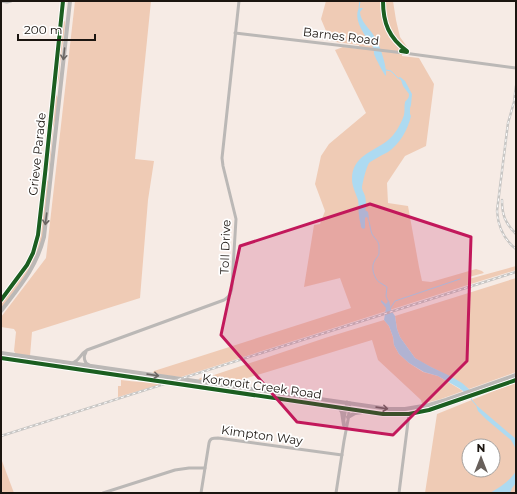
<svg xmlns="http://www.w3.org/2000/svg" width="517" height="494" viewBox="0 0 517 494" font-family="Montserrat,sans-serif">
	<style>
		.green { fill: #efcbb5; fill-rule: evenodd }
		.water { fill: #addaf1 }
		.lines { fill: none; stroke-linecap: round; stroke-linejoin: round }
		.stream { stroke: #addaf1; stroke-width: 1 }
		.minor { stroke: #bbb8b6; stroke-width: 3 }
		.major { stroke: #bbb8b6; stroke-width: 4 }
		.rail-casing { stroke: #c8c6c4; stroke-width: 2.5 }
		.rail { stroke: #fff; stroke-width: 1; stroke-dasharray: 3; stroke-linecap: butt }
		.cycleway-casing { stroke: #fff; stroke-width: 6 }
		.cycleway { stroke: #1b5e20; stroke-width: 4 }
		.oneway { stroke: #6b6663 }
		.marked { fill: #c2185b; fill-opacity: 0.2; stroke: #c2185b; stroke-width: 3; stroke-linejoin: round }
		.labels { text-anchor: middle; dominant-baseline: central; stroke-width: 3.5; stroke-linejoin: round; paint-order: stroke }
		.street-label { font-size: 12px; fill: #1b1510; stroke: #fff }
	</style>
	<rect width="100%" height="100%" fill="#f6ebe5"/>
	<g class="green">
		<path d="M75,1H151L135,159L154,161L148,200L140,298L32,332L30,356L16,354L14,351L16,332L14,329L1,327V317L46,258Z"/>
		<path d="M326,1H393L396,20L400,37L410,51L401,50L402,55V56L419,58L434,84L426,146L405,156L387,183L388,203L408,206L419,267L422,281L431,282L476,269L482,271L484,273L469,277V279L516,266V270L474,283L181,377L152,374L154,371L351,308L340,278L304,287L314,225L320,224L325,211L315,184L321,156L329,144L366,113L335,50L343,47L360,49L359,45L336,42L329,38L321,19Z"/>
		<path d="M63,19L65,22V25C64,36 62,46 61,57C59,66 61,82 55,88Z"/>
		<path d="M55,93L58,98L56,117L53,128L50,164L49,170L47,172Z"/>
		<path d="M47,180L48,181L49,185C46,213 46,244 30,269C22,283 11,295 1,309V302L24,273L29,264L44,208Z"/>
		<path d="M516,278V372L469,389L456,380L421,362L415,358L400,337L397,329L395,316Z"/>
		<path d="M384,320L389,326L393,337L394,345L399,354L409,363L423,372L438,376L463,391L441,399L422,404L421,400L378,360L372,340L234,382L229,384L198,380L200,378L211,376L325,338Z"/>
		<path d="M121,380C135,382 148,382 162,384L118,397V386H121Z"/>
		<path d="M516,382V493H425L437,414ZM469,446H493V470H469Z"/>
		<path d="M1,461H2L14,493H1Z"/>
	</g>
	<g class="water">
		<path d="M359,8H363L360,12C360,21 370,29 374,36C380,45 387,66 386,76C383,73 376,59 374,54C374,52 374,50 373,48C373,46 371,44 370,43C364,34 353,19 359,8Z"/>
		<path d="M400,77L405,81L412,94L411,105L410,108V114L411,116C408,129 400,144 388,152C384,154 371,161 369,163C366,168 363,181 362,187C362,191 364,192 365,196C366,200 366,204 366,208L365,210L368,212L369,218L366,217L365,218V228L363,229L361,227C361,223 359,220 359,215C358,210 359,205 358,200C356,193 352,187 352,179C352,156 373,152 387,141C395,135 401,124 404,115C405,111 404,106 405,102C407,99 409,99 409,94L403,86L401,80L398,78Z"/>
		<path d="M381,300L386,304L389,300L391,310L395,316L397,329L400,337L415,358L431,367L450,376L462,383L470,390L472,399H469L463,391L459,388L438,376L424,372L409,363L399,354L394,345L393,337L389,326L384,320L386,308L381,302Z"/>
		<path d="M476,405L516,439V449L511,440L487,420L478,411Z"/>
		<path d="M516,471V483L512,488L510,493H490C500,487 510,481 516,471Z"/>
	</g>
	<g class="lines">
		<g class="stream">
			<path d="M359,8L360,1"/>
			<path d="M386,70L391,71L398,78"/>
			<path d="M368,218C370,223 370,229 372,234C374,238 378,240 379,245C379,247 379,252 379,254C378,257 375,259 374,262C371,268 374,278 379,282C382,284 384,285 387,287L386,296L388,301"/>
			<path d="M390,309L395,301L460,279"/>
			<path d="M471,399L476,405"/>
		</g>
		<g class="minor">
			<path d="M1,1L7,2L11,1"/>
			<path d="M235,33L404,53L516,68"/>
			<path d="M86,352C83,356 84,363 89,365"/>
			<path d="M73,363C80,360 80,354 87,350L224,300C230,297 232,292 232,285L236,219L223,166L222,158L239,1"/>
			<path d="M344,419L347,402"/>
			<path d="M103,493L175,470L189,468H205"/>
			<path d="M201,493L209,443C210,438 213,438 218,438L342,455"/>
			<path d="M336,493L344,441L348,420L350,403"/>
			<path d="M399,493L409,414"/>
		</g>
		<g class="major">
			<path d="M1,300L27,265L33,253L38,235L45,174L63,1"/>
			<path d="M1,311C20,286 36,268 44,237L70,1"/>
			<path d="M1,353L389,409H405L429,405L446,400L516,375"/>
			<path d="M1,358L383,414H409L429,410L516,380"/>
			<path d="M339,407L342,412L344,425"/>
			<path d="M348,417L355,413L363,412"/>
		</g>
		<g class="rail-casing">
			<g id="rail">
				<path d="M516,86L514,102L508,123L497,211C498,226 503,239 516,249"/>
				<path d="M502,200C502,215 505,223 516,234"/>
				<path d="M1,436L516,272"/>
			</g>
		</g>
		<use href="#rail" class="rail"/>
		<g class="cycleway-casing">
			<g id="cycleway">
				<path d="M383,1C383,23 389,38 407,51V52L401,51"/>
				<path d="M1,300L27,265L33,253L38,235L45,174L63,1"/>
				<path d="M1,358L383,414H409L429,410L516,380"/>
			</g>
		</g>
		<use href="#cycleway" class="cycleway"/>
	</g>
	<defs><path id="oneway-shaft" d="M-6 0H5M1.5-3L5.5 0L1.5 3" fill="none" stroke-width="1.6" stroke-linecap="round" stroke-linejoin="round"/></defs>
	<g class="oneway">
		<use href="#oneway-shaft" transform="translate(64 54) rotate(96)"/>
		<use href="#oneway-shaft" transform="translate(46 219) rotate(97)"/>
		<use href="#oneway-shaft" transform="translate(153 375) rotate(8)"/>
		<use href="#oneway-shaft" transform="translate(382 408) rotate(8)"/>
	</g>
	<path class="marked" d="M370,204L471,237L467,361L393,435L297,422L221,335L240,246Z"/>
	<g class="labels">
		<g class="street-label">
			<text transform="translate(341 36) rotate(7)">Barnes Road</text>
			<text transform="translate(37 154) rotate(-84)">Grieve Parade</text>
			<text transform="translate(225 247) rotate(-88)">Toll Drive</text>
			<text transform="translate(262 386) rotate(8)">Kororoit Creek Road</text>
			<text transform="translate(262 435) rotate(8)">Kimpton Way</text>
		</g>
	</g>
	<rect width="517" height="494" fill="none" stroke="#1b1510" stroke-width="4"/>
	<g transform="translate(481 458)"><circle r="19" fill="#ffffff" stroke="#a4a19f"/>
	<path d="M0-3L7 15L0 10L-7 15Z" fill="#68605b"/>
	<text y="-6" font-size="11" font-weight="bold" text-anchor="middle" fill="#1b1510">N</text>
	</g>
	<path d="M18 34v6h77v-6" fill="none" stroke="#1b1510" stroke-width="2"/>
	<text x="24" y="34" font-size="12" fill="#1b1510" stroke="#ffffff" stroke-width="3" paint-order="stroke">200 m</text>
</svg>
